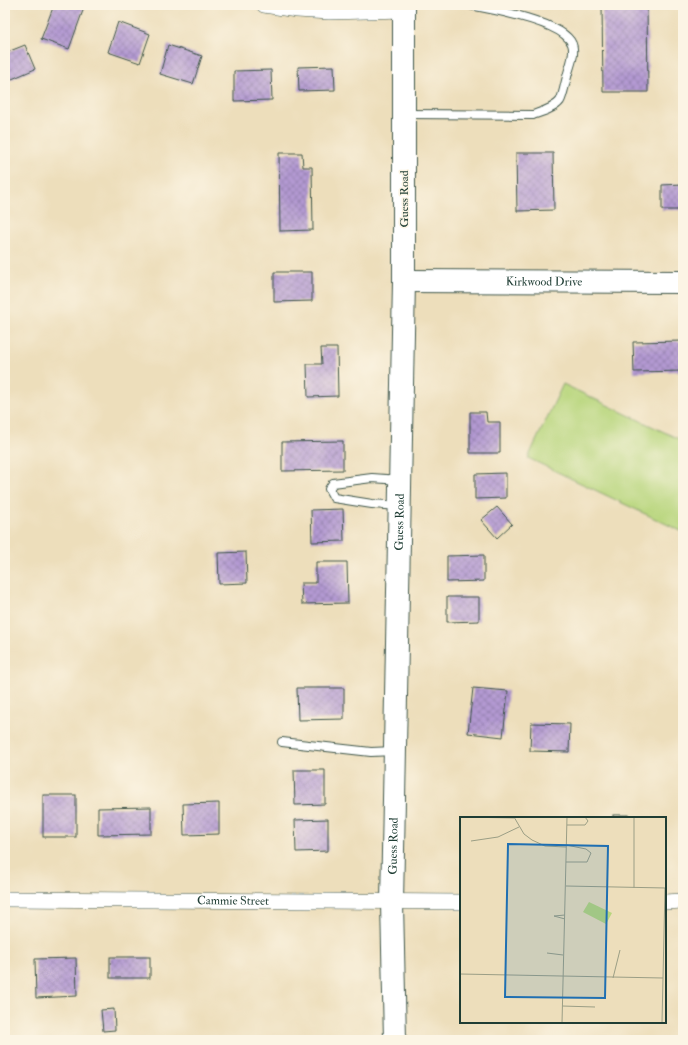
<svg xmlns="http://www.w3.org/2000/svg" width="688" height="1045" viewBox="0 0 688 1045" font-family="'IM FELL Double Pica',serif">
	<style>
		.garden { fill: #b8d67d; stroke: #6c8a58 }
		.building { fill: url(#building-cross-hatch) }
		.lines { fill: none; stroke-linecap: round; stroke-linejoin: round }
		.lane-casing { stroke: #3e5548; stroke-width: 10 }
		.street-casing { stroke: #3e5548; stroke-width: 16 }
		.secondary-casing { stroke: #3e5548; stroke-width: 24 }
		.lane { stroke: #fff; stroke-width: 8 }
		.street { stroke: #fff; stroke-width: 15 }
		.secondary { stroke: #fff; stroke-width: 22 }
		.labels { text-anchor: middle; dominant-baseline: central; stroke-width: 3; stroke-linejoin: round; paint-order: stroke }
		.street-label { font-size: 12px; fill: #1f3d34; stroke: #fcf5e5 }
		.inset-road { fill: none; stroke: #9b9e85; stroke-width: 1 }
		.view { fill: #1f6fb2; fill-opacity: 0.15; stroke: #1f6fb2; stroke-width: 2 }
		.inset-edge { fill: none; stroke: #1f3d34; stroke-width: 2 }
	</style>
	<defs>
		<pattern id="building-cross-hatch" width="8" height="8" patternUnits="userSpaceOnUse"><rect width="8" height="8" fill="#b399d2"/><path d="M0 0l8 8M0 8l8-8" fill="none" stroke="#917eab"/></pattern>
	</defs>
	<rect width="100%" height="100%" fill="#fcf5e5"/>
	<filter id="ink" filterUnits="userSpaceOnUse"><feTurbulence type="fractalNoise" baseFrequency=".025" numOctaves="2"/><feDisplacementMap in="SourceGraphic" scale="8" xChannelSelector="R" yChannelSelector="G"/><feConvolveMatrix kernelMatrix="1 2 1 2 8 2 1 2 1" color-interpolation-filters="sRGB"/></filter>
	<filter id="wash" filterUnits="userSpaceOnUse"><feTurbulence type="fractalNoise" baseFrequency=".012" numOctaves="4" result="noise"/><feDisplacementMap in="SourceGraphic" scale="16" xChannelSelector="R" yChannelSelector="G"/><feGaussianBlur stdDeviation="0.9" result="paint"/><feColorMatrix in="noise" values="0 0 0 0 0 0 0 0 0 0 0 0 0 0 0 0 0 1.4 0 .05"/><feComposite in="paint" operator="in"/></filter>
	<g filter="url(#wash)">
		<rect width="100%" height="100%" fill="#eddebb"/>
		<path class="garden" d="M563,384L683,441V532L528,458Z"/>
		<g id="blocks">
			<g class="building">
				<path d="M54,5H85L69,49L41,39Z"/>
				<path d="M602,5H647L648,92H603Z"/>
				<path d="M118,22L150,34L140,63L108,52Z"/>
				<path d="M25,45L35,69L5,82V53Z"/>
				<path d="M168,45L202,56L193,84L160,74Z"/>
				<path d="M334,66L335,90L299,91L298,67Z"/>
				<path d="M271,70L272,100L234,101V71Z"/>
				<path d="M279,153H302L303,167H312L313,230L280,231Z"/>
				<path d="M516,153H553L554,210L517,211Z"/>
				<path d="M683,184V210H662V185Z"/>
				<path d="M274,272H312V301L274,302Z"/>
				<path d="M683,341V371L634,372L633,342Z"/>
				<path d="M321,348H337L338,396L308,397L307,364H322Z"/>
				<path d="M470,412H486L487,422H500V453H470Z"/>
				<path d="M343,441V470L282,471V442Z"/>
				<path d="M506,473V498L475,499V474Z"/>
				<path d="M497,507L512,524L497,538L481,520Z"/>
				<path d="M343,509L344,541L312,542L311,510Z"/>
				<path d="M246,552L247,583L219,584L218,553Z"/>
				<path d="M484,555V581L447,582V556Z"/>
				<path d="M316,562H347L348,603L302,604L301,583H316Z"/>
				<path d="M447,597H479V621L447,622Z"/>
				<path d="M297,688H344V719L298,720Z"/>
				<path d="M473,688L508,691L503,737L468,733Z"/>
				<path d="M531,723L570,724L569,752L530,751Z"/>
				<path d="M294,770H325V804L295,805Z"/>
				<rect x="43" y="795" width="33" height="42"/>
				<path d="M219,803V834L184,835L183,804Z"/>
				<path d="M151,807V834L98,835V808Z"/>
				<rect x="613" y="815" width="15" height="3"/>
				<path d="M5,816H6L7,832H5Z"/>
				<path d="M328,819V851L296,852L295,820Z"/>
				<rect x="110" y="957" width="40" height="21"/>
				<path d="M76,958L77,996L36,998L35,959Z"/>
				<path d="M114,1009L115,1030L103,1031L101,1010Z"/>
			</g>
		</g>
	</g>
	<g filter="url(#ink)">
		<use href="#blocks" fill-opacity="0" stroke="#3e5548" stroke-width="1"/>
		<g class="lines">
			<g class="lane-casing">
				<g id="lane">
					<path d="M404,114L533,115C541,112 555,108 560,101C563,96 565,83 567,77C569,67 576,54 572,44C564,22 491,9 469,5"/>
					<path d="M400,480L372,478L333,483L329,489L334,498L372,504L400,506"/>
					<path d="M282,742L371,752L394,751"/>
				</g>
			</g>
			<g class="street-casing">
				<g id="street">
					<path d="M264,5L297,10L329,12L404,10"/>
					<path id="s1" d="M5,899L461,902"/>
					<path d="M665,902L683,901"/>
				</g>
			</g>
			<g class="secondary-casing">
				<g id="secondary">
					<path id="s2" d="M404,281L683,282"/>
					<path id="s3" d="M395,1040L392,903L404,281V5"/>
				</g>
			</g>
			<use href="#lane" class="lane"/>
			<use href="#street" class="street"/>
			<use href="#secondary" class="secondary"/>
		</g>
	</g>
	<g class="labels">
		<g class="street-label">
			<text transform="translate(404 199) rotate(-90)">Guess Road</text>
			<text stroke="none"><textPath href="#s2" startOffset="140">Kirkwood Drive</textPath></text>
			<text stroke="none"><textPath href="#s3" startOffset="518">Guess Road</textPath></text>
			<text stroke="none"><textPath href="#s3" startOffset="194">Guess Road</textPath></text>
			<text stroke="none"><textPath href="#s1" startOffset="228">Cammie Street</textPath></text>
		</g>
	</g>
	<g transform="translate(460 817)">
		<rect width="206" height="206" fill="#eddebb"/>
		<path d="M129,85L152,96L146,107L123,95Z" fill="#b8d67d"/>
		<path class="inset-road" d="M2,0L54,1M54,0L64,17L72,23L85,29L106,30M107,8H125L128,4L125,0M11,24L38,20L59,10M106,45H127L131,36L126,32L106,28M106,69L206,71M174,71V0M105,102L94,99L105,98M87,136L103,138M0,157L203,161M153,161L160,133M102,189L135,190M102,206L107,0M202,206L205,71"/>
		<path class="view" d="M48,27L148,29L145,181L45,180Z"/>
		<rect width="206" height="206" class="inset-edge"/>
	</g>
	<rect width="688" height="1045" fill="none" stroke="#fcf5e5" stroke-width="20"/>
</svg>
